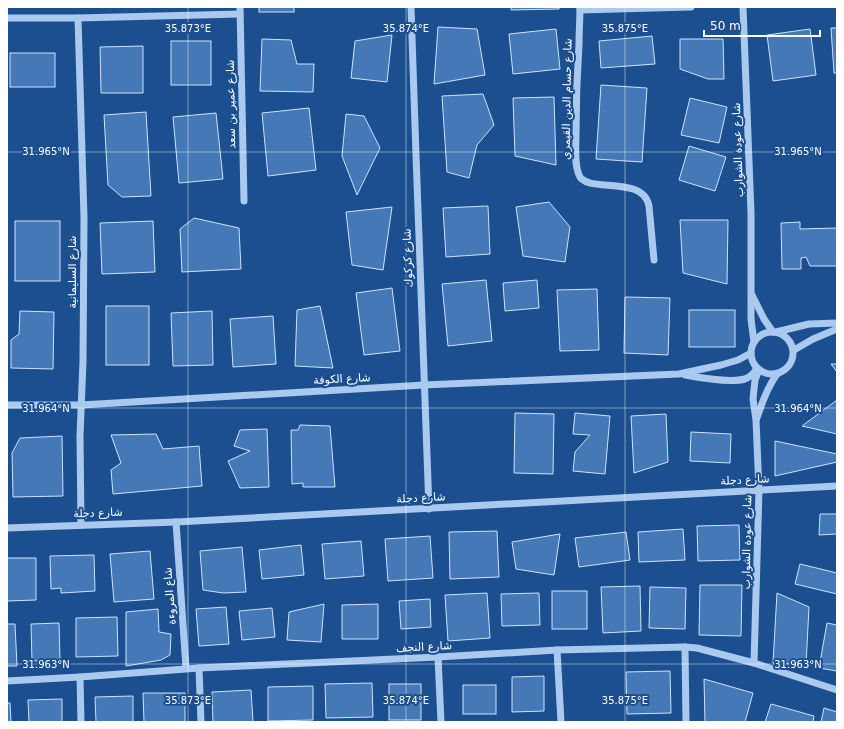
<svg xmlns="http://www.w3.org/2000/svg" width="844" height="729" viewBox="0 0 844 729" font-family="'DejaVu Sans','Noto Naskh Arabic',sans-serif">
	<style>
		.building { fill: #4478b7; stroke: #cfe3fa }
		.lines { fill: none; stroke-linecap: round; stroke-linejoin: round }
		.minor { stroke: #a9c9ee; stroke-width: 7 }
		.ticks { fill: none; stroke: #fff; stroke-width: 1; stroke-opacity: 0.45 }
		.labels { text-anchor: middle; dominant-baseline: central; stroke-width: 4; stroke-linejoin: round; paint-order: stroke }
		.street-label { font-size: 11px; fill: #fff; stroke: #1b4f8f }
		.ticks-label { font-size: 10px; text-anchor: middle; fill: #fff; stroke: #1b4f8f; stroke-width: 4; stroke-linejoin: round; paint-order: stroke }
	</style>
	<rect width="100%" height="100%" fill="#1b4f8f"/>
	<g class="building">
		<rect x="259" y="7" width="35" height="5"/>
		<path d="M511,7H559V9L511,10Z"/>
		<path d="M438,27L477,29L485,75L434,84Z"/>
		<path d="M831,28H837V73H834Z"/>
		<path d="M556,29L560,69L513,74L509,34Z"/>
		<path d="M810,29L816,75L773,81L767,35Z"/>
		<path d="M392,35L387,82L351,78L355,41Z"/>
		<path d="M652,36L655,64L601,68L599,41Z"/>
		<path d="M262,39L291,40L297,64H314L313,92L260,91Z"/>
		<path d="M680,39H723L724,79H708L680,69Z"/>
		<rect x="171" y="41" width="40" height="44"/>
		<path d="M143,46V93H101L100,47Z"/>
		<rect x="10" y="53" width="45" height="34"/>
		<path d="M601,85L647,88L642,162L596,159Z"/>
		<path d="M483,94L494,125L477,145L469,178L447,172L442,96Z"/>
		<path d="M554,97L556,165L515,156L513,98Z"/>
		<path d="M690,98L727,107L719,143L681,135Z"/>
		<path d="M309,108L316,170L268,176L262,113Z"/>
		<path d="M146,112L151,196L122,197L108,185L104,115Z"/>
		<path d="M216,113L223,179L179,183L173,117Z"/>
		<path d="M346,114L364,116L380,148L357,195L342,156Z"/>
		<path d="M689,146L726,157L715,191L679,180Z"/>
		<path d="M549,202L570,227L565,262L523,256L516,207Z"/>
		<path d="M488,206L490,254L446,257L443,208Z"/>
		<path d="M392,207L383,270L352,265L346,212Z"/>
		<path d="M194,218L239,228L241,269L182,272L180,229Z"/>
		<path d="M680,220H728L727,284L683,273Z"/>
		<rect x="15" y="221" width="45" height="60"/>
		<path d="M153,221L155,272L102,274L100,223Z"/>
		<path d="M800,222V229L837,228V266H810L806,257L801,258V269H782L781,223Z"/>
		<path d="M486,280L492,341L448,346L442,284Z"/>
		<path d="M537,280L539,308L505,311L503,283Z"/>
		<path d="M392,288L400,351L364,355L356,293Z"/>
		<path d="M597,289L599,350L560,351L557,290Z"/>
		<path d="M625,297L670,298L668,355L624,353Z"/>
		<rect x="106" y="306" width="43" height="59"/>
		<path d="M320,306L333,368L295,366L297,310Z"/>
		<rect x="689" y="310" width="46" height="37"/>
		<path d="M20,311L54,312L53,369L11,368V340L19,334Z"/>
		<path d="M212,311L213,365L173,366L171,313Z"/>
		<path d="M273,316L276,364L233,367L230,319Z"/>
		<path d="M831,364H837V372Z"/>
		<path d="M837,400V434L802,426Z"/>
		<path d="M515,413L554,414L553,474L514,473Z"/>
		<path d="M575,413L610,416L605,474L573,471L575,452L590,435L573,434Z"/>
		<path d="M666,414L668,462L634,473L631,416Z"/>
		<path d="M300,425L330,426L335,487H303V483L292,484L291,430H298Z"/>
		<path d="M267,429L269,487L240,488L228,461L250,451L234,446L240,430Z"/>
		<path d="M691,432L731,434L730,463L690,461Z"/>
		<path d="M156,434L163,449L199,446L202,486L113,494L111,470L121,463L111,435Z"/>
		<path d="M62,436L63,496L13,497L12,453L20,438Z"/>
		<path d="M775,441L837,454V462L775,476Z"/>
		<path d="M820,514H837V534L819,535Z"/>
		<path d="M739,525L740,560L698,561L697,526Z"/>
		<path d="M683,529L685,560L639,562L638,532Z"/>
		<path d="M497,531L499,577L450,579L449,532Z"/>
		<path d="M626,532L630,560L579,567L575,538Z"/>
		<path d="M560,534L554,575L516,569L512,542Z"/>
		<path d="M430,536L433,578L388,581L385,539Z"/>
		<path d="M361,541L364,576L325,579L322,544Z"/>
		<path d="M301,545L304,575L262,579L259,550Z"/>
		<path d="M242,547L246,592L223,593L203,590L200,551Z"/>
		<path d="M150,551L154,599L114,602L110,554Z"/>
		<path d="M94,555L95,591L61,593V588L51,589L50,556Z"/>
		<path d="M7,558H36V600L7,601Z"/>
		<path d="M800,564L837,573V594L795,584Z"/>
		<path d="M700,585H742L741,636L699,635Z"/>
		<path d="M640,586L641,631L603,633L601,587Z"/>
		<path d="M650,587L686,588L685,629L649,628Z"/>
		<rect x="552" y="591" width="35" height="38"/>
		<path d="M487,593L490,638L448,641L445,595Z"/>
		<path d="M539,593L540,625L502,626L501,594Z"/>
		<path d="M777,593L809,607L806,665L773,663Z"/>
		<path d="M430,599L431,627L401,629L399,601Z"/>
		<path d="M324,604L321,642L287,640L289,612Z"/>
		<path d="M378,604V639H342V605Z"/>
		<path d="M226,607L229,644L199,646L196,609Z"/>
		<path d="M272,608L275,637L242,640L239,611Z"/>
		<path d="M158,609L159,632L171,634L170,655L161,660L126,666V612Z"/>
		<path d="M117,617L118,656L76,657V618Z"/>
		<path d="M59,623L60,660L32,661L31,624Z"/>
		<path d="M827,623L837,625V671L819,668Z"/>
		<path d="M7,624H15L17,666H7Z"/>
		<path d="M670,671L671,713L627,714L626,672Z"/>
		<path d="M544,676V711L512,712V677Z"/>
		<path d="M704,679L753,693L745,722H705Z"/>
		<path d="M372,683L373,717L326,718L325,684Z"/>
		<rect x="389" y="684" width="32" height="36"/>
		<rect x="463" y="685" width="33" height="29"/>
		<path d="M313,686V720L268,721V687Z"/>
		<path d="M251,690L253,722H213L212,692Z"/>
		<path d="M143,693H185V722H144Z"/>
		<path d="M133,696V722H96L95,697Z"/>
		<path d="M62,699V722H29L28,700Z"/>
		<path d="M7,703H10L11,722H7Z"/>
		<path d="M771,704L814,716L813,722H765Z"/>
		<path d="M824,708L837,712V722H821Z"/>
	</g>
	<g class="lines">
		<g class="minor">
			<path d="M240,7L244,201"/>
			<path d="M411,7L416,155L429,509"/>
			<path d="M580,7C580,19 579,32 579,44C577,74 576,105 576,135C576,148 574,163 579,175C586,194 643,174 649,206L654,260"/>
			<path d="M743,7L751,213V319L754,342"/>
			<path d="M580,10L691,7"/>
			<path d="M7,18H78L240,14"/>
			<path d="M78,18L84,218L83,361L80,436L81,525"/>
			<path d="M752,295L764,319L773,332"/>
			<circle cx="772" cy="353" r="21"/>
			<path d="M776,332L809,324L837,323"/>
			<path d="M794,350L813,339L837,329"/>
			<path d="M685,375C701,378 730,383 745,379C750,377 754,374 756,369"/>
			<path d="M7,405H81L424,385L679,374L721,365L738,360L751,353"/>
			<path d="M757,418C762,402 767,388 777,374"/>
			<path d="M176,522L186,668"/>
			<path d="M7,528L176,522L837,486"/>
			<path d="M685,647L686,722"/>
			<path d="M557,650L561,722"/>
			<path d="M438,657L441,722"/>
			<path d="M754,663L759,490L756,420L753,399L755,380L759,370"/>
			<path d="M199,668L201,722"/>
			<path d="M80,677L81,722"/>
			<path d="M7,681L80,677L199,668L438,657L557,650L685,647L697,648L754,663L837,690"/>
		</g>
	</g>
	<path class="ticks" d="M188,7V722M406,7V722M625,7V722M7,152H837M7,408H837M7,664H837"/>
	<g class="labels">
		<g class="street-label">
			<text transform="translate(567 99) rotate(-89)">شارع حسام الدين القيمري</text>
			<text transform="translate(231 104) rotate(-91)">شارع عمير بن سعد</text>
			<text transform="translate(738 150) rotate(-92)">شارع عودة الشوارب</text>
			<text transform="translate(408 258) rotate(-92)">شارع كركوك</text>
			<text transform="translate(72 272) rotate(-90)">شارع السليمانية</text>
			<text transform="translate(342 379) rotate(-3)">شارع الكوفة</text>
			<text transform="translate(745 480) rotate(-3)">شارع دجلة</text>
			<text transform="translate(421 498) rotate(-3)">شارع دجلة</text>
			<text transform="translate(98 513) rotate(-2)">شارع دجلة</text>
			<text transform="translate(747 542) rotate(-89)">شارع عودة الشوارب</text>
			<text transform="translate(170 596) rotate(-94)">شاع المروءة</text>
			<text transform="translate(424 647) rotate(-3)">شارع النجف</text>
		</g>
	</g>
	<g class="ticks-label">
		<text x="188" y="32">35.873°E</text>
		<text x="406" y="32">35.874°E</text>
		<text x="625" y="32">35.875°E</text>
		<text x="46" y="155">31.965°N</text>
		<text x="798" y="155">31.965°N</text>
		<text x="46" y="412">31.964°N</text>
		<text x="798" y="412">31.964°N</text>
		<text x="46" y="668">31.963°N</text>
		<text x="798" y="668">31.963°N</text>
		<text x="188" y="704">35.873°E</text>
		<text x="406" y="704">35.874°E</text>
		<text x="625" y="704">35.875°E</text>
	</g>
	<rect width="844" height="729" fill="none" stroke="#ffffff" stroke-width="16"/>
	<path d="M704 30v6h116v-6" fill="none" stroke="#ffffff" stroke-width="2"/>
	<text x="710" y="30" font-size="12" fill="#ffffff" stroke="#1b4f8f" stroke-width="3" paint-order="stroke">50 m</text>
</svg>
